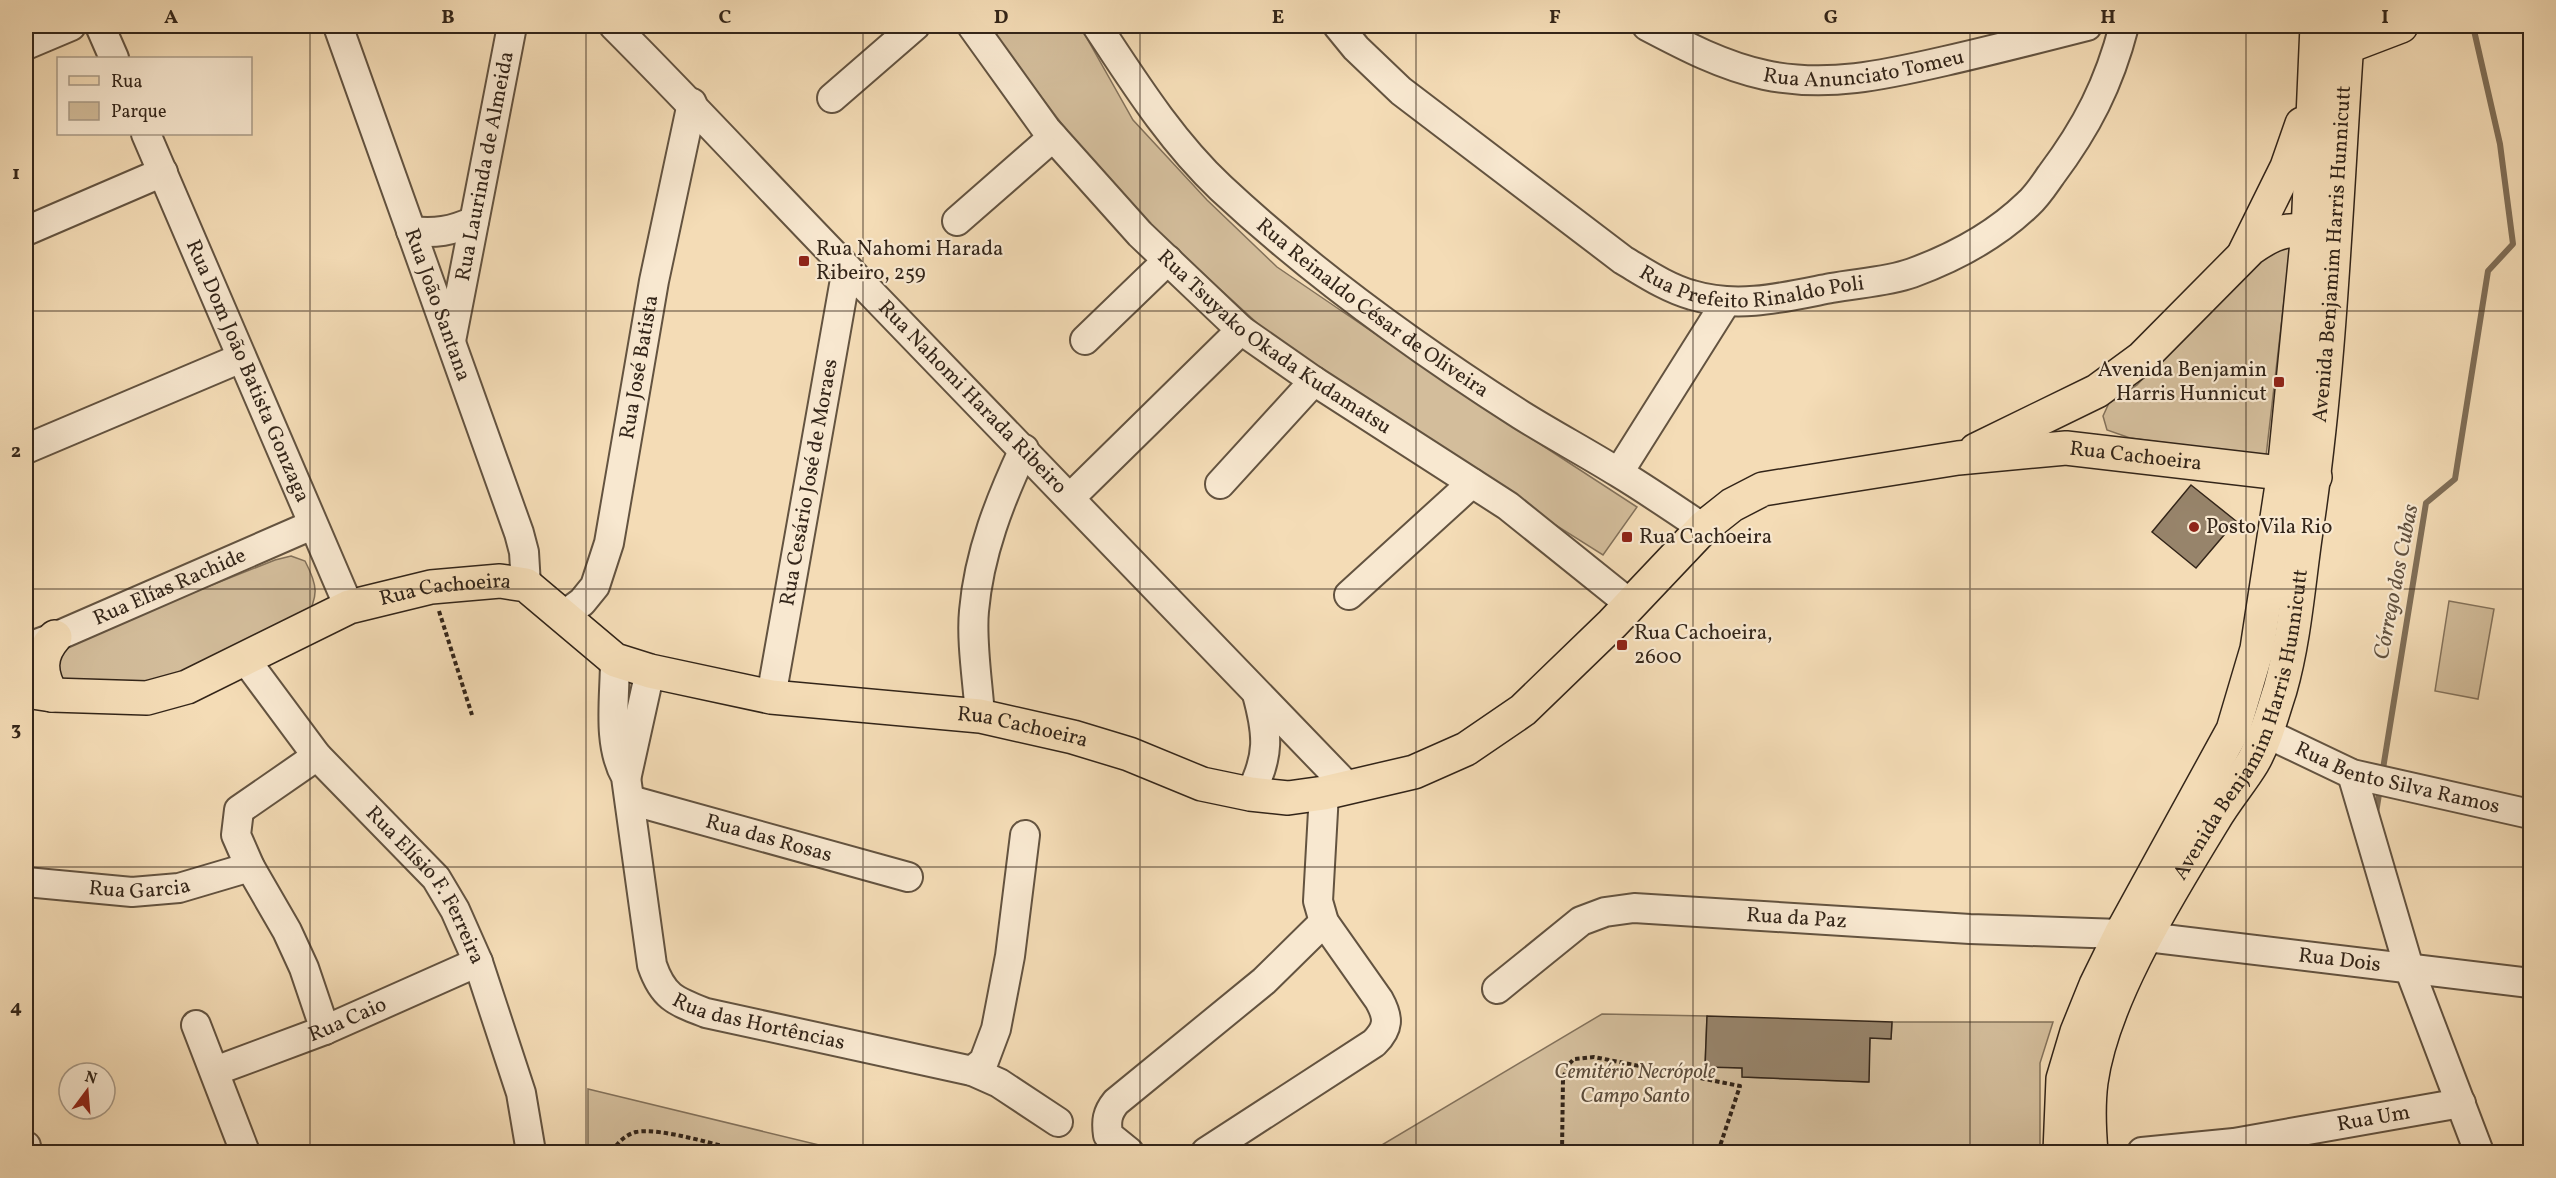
<svg xmlns="http://www.w3.org/2000/svg" width="2556" height="1178" viewBox="0 0 2556 1178" font-family="Vollkorn,serif">
	<style>
		.green { fill: #d3bd9b; stroke: #83715a; stroke-width: 1.5 }
		.lines { fill: none; stroke-linecap: round; stroke-linejoin: round }
		.stream { stroke: #7f6e57; stroke-width: 6 }
		.building { fill: #97846b; stroke: #332519; stroke-width: 1.5 }
		.minor-casing { stroke: #635340; stroke-width: 32 }
		.major-casing { stroke: #332519; stroke-width: 36 }
		.path { stroke: #332519; stroke-width: 4; stroke-dasharray: 4.5 3; stroke-linecap: butt }
		.minor { stroke: #f8e8d0; stroke-width: 28 }
		.major { stroke: #f4dcb6; stroke-width: 33 }
		.grid { fill: none; stroke: #332519; stroke-width: 1.5; stroke-opacity: 0.55 }
		.poi-dot { fill: #8f2418; stroke: #f8e8d0; stroke-width: 2 }
		.labels { text-anchor: middle; dominant-baseline: central; stroke-width: 4.5; stroke-linejoin: round; paint-order: stroke }
		.street-label { font-size: 21px; fill: #332519; stroke: #f8e8d0 }
		.poi-label { font-size: 21px; fill: #332519; stroke: #f8e8d0; text-anchor: start }
		.park-label { font-size: 21px; font-style: italic; fill: #5b4b3a; stroke: #f8e8d0 }
		.water-label { font-size: 22px; font-style: italic; fill: #5f4f3d; stroke: #f8e8d0 }
		.neatline { fill: none; stroke: #332519; stroke-width: 2 }
		.grid-label { font-size: 20px; text-anchor: middle; font-weight: bold; fill: #332519 }
	</style>
	<rect width="100%" height="100%" fill="#f4dcb6"/>
	<filter id="stains"><feTurbulence type="fractalNoise" baseFrequency=".00333" numOctaves="4"/><feColorMatrix values="0 0 0 0 .2 0 0 0 0 .09 0 0 0 0 .02 0 0 0 .5 -.17"/></filter>
	<radialGradient id="worn" r=".72"><stop offset=".6" stop-color="#630" stop-opacity="0"/><stop offset="1" stop-color="#630" stop-opacity=".3"/></radialGradient>
	<g class="green">
		<path d="M988,26H1080L1133,120L1207,200L1277,267L1471,399L1637,507L1603,555L1304,366L1160,234L1089,160Z"/>
		<path d="M2291,241L2266,456L2130,438L2107,430L2103,416L2109,403L2137,385L2263,250Z"/>
		<path d="M291,556L305,561C318,586 319,595 305,621L136,690L26,678V659L275,560Z"/>
		<path d="M2449,601L2494,609L2478,699L2435,691Z"/>
		<path d="M1602,1014L1707,1016L1705,1066L1742,1068L1743,1077L1868,1082L1870,1038L1891,1039L1892,1022H2053L2040,1063V1152H1370Z"/>
		<path d="M588,1089L848,1152H588Z"/>
	</g>
	<g class="lines">
		<g class="stream">
			<path d="M2382,775L2426,503L2455,479L2488,271L2513,244L2500,144L2473,26"/>
			<path d="M2376,813L2380,788"/>
		</g>
	</g>
	<g class="building">
		<path d="M2191,485L2236,521L2196,568L2152,532Z"/>
		<path d="M1707,1016L1892,1022L1891,1039L1870,1038L1869,1082L1742,1077V1068L1705,1067Z"/>
	</g>
	<g class="lines">
		<g class="minor-casing">
			<g id="minor">
				<path d="M100,26L114,58"/>
				<path id="s1" d="M338,26L519,533L524,552L526,585"/>
				<path id="s2" d="M614,26C694,106 771,190 850,271C1017,443 1184,615 1349,788"/>
				<path id="s3" d="M972,26L1046,129L1140,234L1241,330L1314,381L1508,506L1630,604"/>
				<path id="s4" d="M1097,26C1134,82 1171,141 1221,188C1312,273 1416,348 1521,415C1553,435 1587,453 1619,473C1647,490 1675,509 1703,528"/>
				<path id="s5" d="M1338,26L1356,48L1401,91L1623,260C1645,273 1667,288 1692,295C1738,309 1785,297 1831,288C1857,283 1887,282 1912,273C1953,258 1996,235 2028,204C2037,196 2044,185 2051,175C2087,127 2109,84 2124,26"/>
				<path id="s6" d="M1647,26C1685,46 1723,66 1765,75C1827,88 1884,75 1945,61C1993,50 2040,38 2087,26"/>
				<path d="M26,45L71,26"/>
				<path d="M832,98L915,26"/>
				<path id="s7" d="M146,134L349,607"/>
				<path d="M957,221L1053,137"/>
				<path d="M26,231L163,172"/>
				<path d="M411,231C435,234 452,231 474,221"/>
				<path d="M1085,340L1168,260"/>
				<path id="s8" d="M451,341L512,26"/>
				<path d="M26,449L241,358"/>
				<path d="M1619,472L1726,302"/>
				<path d="M1220,484L1314,381"/>
				<path d="M1071,497L1241,330"/>
				<path d="M1349,595L1472,483"/>
				<path id="s9" d="M563,616L582,602L595,586L609,543L654,281L692,103"/>
				<path id="s10" d="M26,648L55,637L312,525"/>
				<path id="s11" d="M245,659L317,756L436,878L455,910L478,962L521,1093L531,1152"/>
				<path id="s12" d="M615,660C615,698 607,744 626,777L652,965C663,997 675,1001 706,1013L972,1071L999,1083L1058,1122"/>
				<path id="s13" d="M771,697L847,268"/>
				<path d="M980,716C978,684 971,642 974,611C979,553 1000,500 1024,449"/>
				<path id="s14" d="M2266,733L2352,774L2530,814"/>
				<path d="M317,756L239,810L236,835L250,867L287,931L304,968L325,1030"/>
				<path d="M2352,774L2409,968L2479,1152"/>
				<path d="M627,775L650,671"/>
				<path d="M1250,794C1270,756 1268,734 1257,694"/>
				<path id="s15" d="M630,800L908,877"/>
				<path id="s16" d="M26,882L132,892L179,888L250,867"/>
				<path id="s17" d="M2147,937L2530,983"/>
				<path id="s18" d="M1497,989L1581,921L1605,912L1634,908L1970,929L2121,934"/>
				<path d="M196,1025L245,1152"/>
				<path id="s19" d="M215,1071L325,1030L478,962"/>
				<path d="M972,1071L984,1061L996,1029L1010,956L1025,835"/>
				<path d="M26,1146L27,1152"/>
				<path d="M1129,1152L1108,1135C1106,1121 1107,1113 1116,1102L1264,981L1324,922"/>
				<path d="M1206,1152L1374,1043C1389,1028 1389,1018 1379,1000L1324,922L1318,901L1324,793"/>
				<path id="s20" d="M2142,1152L2234,1143L2461,1103"/>
			</g>
		</g>
		<g class="major-casing">
			<g id="major">
				<path d="M2333,58L2346,47L2401,26"/>
				<path d="M2245,252L2287,167L2302,124"/>
				<path d="M1976,450L2097,391L2142,358L2250,249C2279,228 2295,225 2328,241"/>
				<path id="s21" d="M26,691L52,695L147,698L187,687L349,607L431,587L500,581L526,585L615,660L650,671L771,697L980,716L1073,737L1129,754L1202,784L1250,794L1288,798L1324,793L1414,772L1466,749L1523,710L1612,624L1703,528L1732,505L1763,489L1958,458L2066,448L2315,477"/>
				<path d="M52,695C40,674 38,656 55,637"/>
				<path d="M2060,1152L2063,1079L2077,1032L2096,985L2121,934L2233,730L2257,649L2284,472L2308,232L2317,26"/>
				<path id="s22" d="M2091,1152C2089,1129 2088,1105 2091,1082C2103,997 2169,894 2213,821C2225,800 2241,782 2253,762C2266,739 2272,714 2280,690C2294,641 2298,588 2305,538C2331,368 2336,197 2348,26"/>
			</g>
		</g>
		<g class="path">
			<path d="M439,611L472,715"/>
			<path d="M612,1152C617,1143 625,1135 636,1132C661,1127 722,1147 748,1152"/>
			<path d="M1562,1152L1563,1078L1568,1065L1574,1059L1594,1057L1740,1086L1718,1152"/>
		</g>
		<use href="#minor" class="minor"/>
		<use href="#major" class="major"/>
	</g>
	<path class="grid" d="M310,26V1152M586,26V1152M863,26V1152M1140,26V1152M1416,26V1152M1693,26V1152M1970,26V1152M2246,26V1152M26,311H2530M26,589H2530M26,867H2530"/>
	<g class="poi-dot">
		<rect x="798" y="255" width="12" height="12" rx="3"/>
		<rect x="2273" y="376" width="12" height="12" rx="3"/>
		<circle cx="2194" cy="527" r="6"/>
		<rect x="1621" y="531" width="12" height="12" rx="3"/>
		<rect x="1616" y="639" width="12" height="12" rx="3"/>
	</g>
	<g class="labels">
		<g class="street-label">
			<text stroke="none"><textPath href="#s6" startOffset="228">Rua Anunciato Tomeu</textPath></text>
			<text stroke="none"><textPath href="#s8" startOffset="178">Rua Laurinda de Almeida</textPath></text>
			<text stroke="none"><textPath href="#s22" startOffset="948">Avenida Benjamim Harris Hunnicutt</textPath></text>
			<text stroke="none"><textPath href="#s5" startOffset="506">Rua Prefeito Rinaldo Poli</textPath></text>
			<text stroke="none"><textPath href="#s1" startOffset="296">Rua João Santana</textPath></text>
			<text stroke="none"><textPath href="#s4" startOffset="398">Rua Reinaldo César de Oliveira</textPath></text>
			<text stroke="none"><textPath href="#s3" startOffset="441">Rua Tsuyako Okada Kudamatsu</textPath></text>
			<text stroke="none"><textPath href="#s9" startOffset="268">Rua José Batista</textPath></text>
			<text stroke="none"><textPath href="#s7" startOffset="258">Rua Dom João Batista Gonzaga</textPath></text>
			<text stroke="none"><textPath href="#s2" startOffset="516">Rua Nahomi Harada Ribeiro</textPath></text>
			<text stroke="none"><textPath href="#s21" startOffset="2289">Rua Cachoeira</textPath></text>
			<text stroke="none"><textPath href="#s13" startOffset="218">Rua Cesário José de Moraes</textPath></text>
			<text stroke="none"><textPath href="#s10" startOffset="156">Rua Elías Rachide</textPath></text>
			<text stroke="none"><textPath href="#s21" startOffset="442">Rua Cachoeira</textPath></text>
			<text stroke="none"><textPath href="#s22" startOffset="462">Avenida Benjamim Harris Hunnicutt</textPath></text>
			<text stroke="none"><textPath href="#s21" startOffset="1054">Rua Cachoeira</textPath></text>
			<text stroke="none"><textPath href="#s14" startOffset="140">Rua Bento Silva Ramos</textPath></text>
			<text stroke="none"><textPath href="#s15" startOffset="144">Rua das Rosas</textPath></text>
			<text stroke="none"><textPath href="#s16" startOffset="114">Rua Garcia</textPath></text>
			<text stroke="none"><textPath href="#s11" startOffset="291">Rua Elísio F. Ferreira</textPath></text>
			<text stroke="none"><textPath href="#s18" startOffset="326">Rua da Paz</textPath></text>
			<text stroke="none"><textPath href="#s17" startOffset="194">Rua Dois</textPath></text>
			<text stroke="none"><textPath href="#s19" startOffset="142">Rua Caio</textPath></text>
			<text stroke="none"><textPath href="#s12" startOffset="438">Rua das Hortências</textPath></text>
			<text stroke="none"><textPath href="#s20" startOffset="234">Rua Um</textPath></text>
		</g>
		<g class="poi-label">
			<text x="816" y="249">Rua Nahomi Harada<tspan x="816" dy="24">Ribeiro, 259</tspan></text>
			<text x="2267" y="370" text-anchor="end">Avenida Benjamin<tspan x="2267" dy="24">Harris Hunnicut</tspan></text>
			<text x="2206" y="527">Posto Vila Rio</text>
			<text x="1639" y="537">Rua Cachoeira</text>
			<text x="1634" y="633">Rua Cachoeira,<tspan x="1634" dy="24">2600</tspan></text>
		</g>
		<g class="park-label">
			<text x="1635" y="1072">Cemitério Necrópole<tspan x="1635" dy="24">Campo Santo</tspan></text>
		</g>
		<g class="water-label">
			<text transform="translate(2397 582) rotate(-79)">Córrego dos Cubas</text>
		</g>
	</g>
	<rect width="2556" height="1178" fill="none" stroke="#f4dcb6" stroke-width="66"/>
	<rect x="57" y="57" width="195" height="78" fill="#f8e8d0" stroke="#a99a87" stroke-width="1.5"/>
	<rect x="69" y="76" width="30" height="9" fill="#f4dcb6" stroke="#a99a87" stroke-width="1.5"/>
	<text x="111" y="87" font-size="18" fill="#332519">Rua</text>
	<rect x="69" y="102" width="30" height="18" fill="#d3bd9b" stroke="#a99a87" stroke-width="1.5"/>
	<text x="111" y="117" font-size="18" fill="#332519">Parque</text>
	<g transform="translate(87 1091) rotate(16)"><circle r="28" fill="#f8e8d0" stroke="#a99a87" stroke-width="1.5"/>
	<path d="M0-4.5L10 22L0 15L-10 22Z" fill="#8f2418"/>
	<text y="-9" font-size="16" font-weight="bold" text-anchor="middle" fill="#332519">N</text>
	</g>
	<rect x="33" y="33" width="2490" height="1112" class="neatline"/>
	<g class="grid-label">
		<text x="171" y="23">A</text>
		<text x="448" y="23">B</text>
		<text x="725" y="23">C</text>
		<text x="1001" y="23">D</text>
		<text x="1278" y="23">E</text>
		<text x="1555" y="23">F</text>
		<text x="1831" y="23">G</text>
		<text x="2108" y="23">H</text>
		<text x="2385" y="23">I</text>
		<text x="16" y="179">1</text>
		<text x="16" y="457">2</text>
		<text x="16" y="735">3</text>
		<text x="16" y="1013">4</text>
	</g>
	<rect width="100%" height="100%" filter="url(#stains)"/>
	<rect width="100%" height="100%" fill="url(#worn)"/>
</svg>
